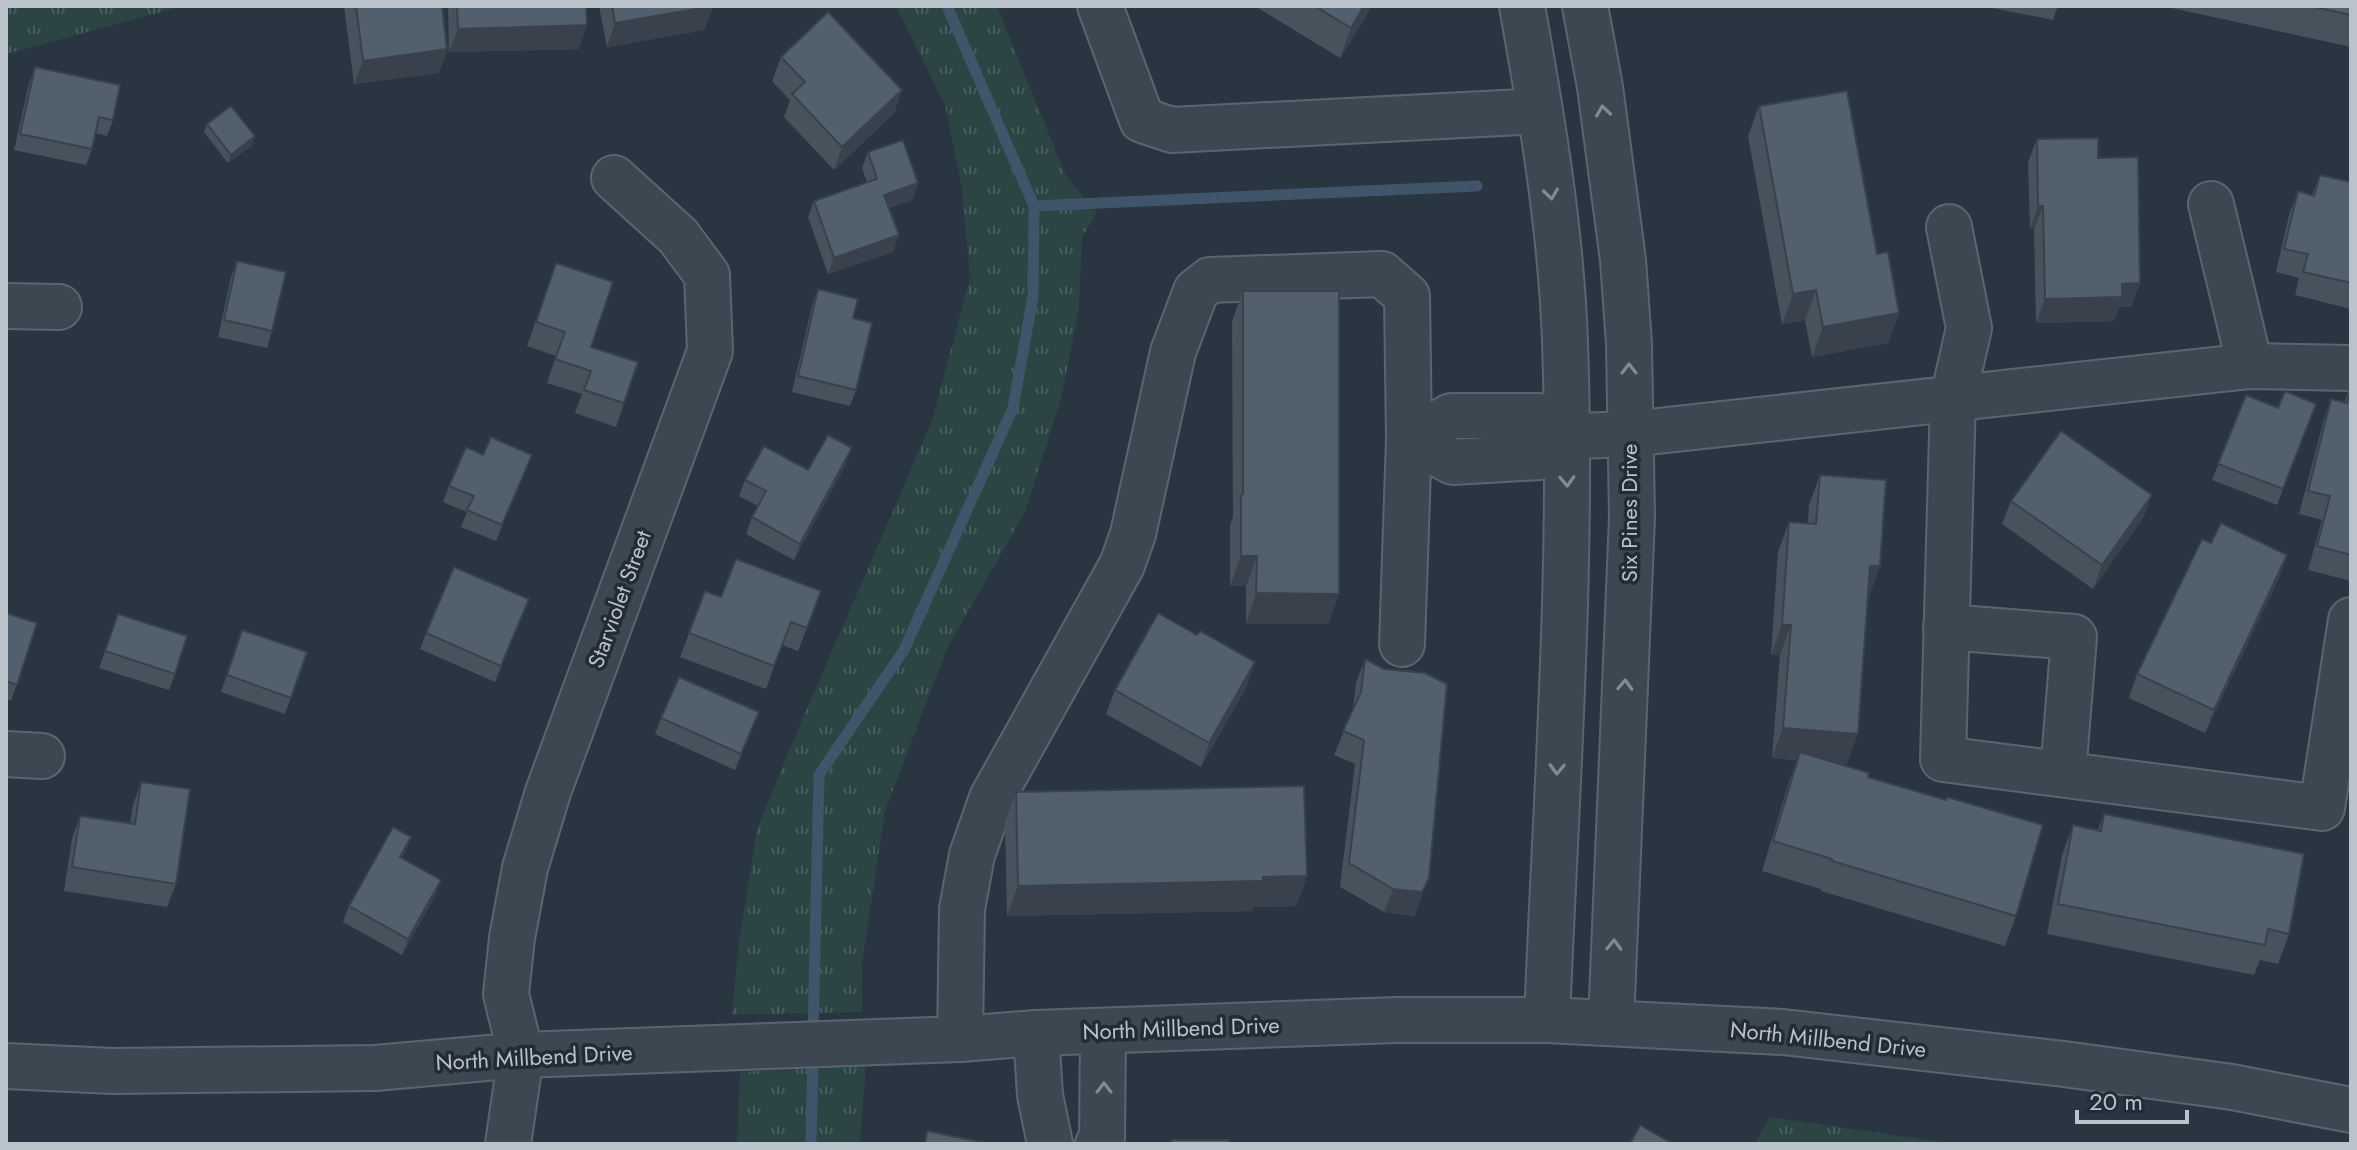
<svg xmlns="http://www.w3.org/2000/svg" width="2357" height="1150" viewBox="0 0 2357 1150" font-family="Jost,sans-serif">
	<style>
		.grass { fill: url(#grass-tufts) }
		.lines { fill: none; stroke-linecap: round; stroke-linejoin: round }
		.stream { stroke: #40556a; stroke-width: 11 }
		.minor-casing { stroke: #5b656f; stroke-width: 48 }
		.minor { stroke: #3d4752; stroke-width: 44 }
		.wall { fill: #47525d }
		.shaded-wall { fill: #39424c }
		.building { fill: #525f6c; stroke: #39424c; stroke-width: 2 }
		.oneway { stroke: #828b95 }
		.labels { text-anchor: middle; dominant-baseline: central; stroke-width: 7; stroke-linejoin: round; paint-order: stroke }
		.street-label { font-size: 22px; fill: #bac2cb; stroke: #222c37 }
	</style>
	<defs>
		<pattern id="grass-tufts" width="24" height="20" patternUnits="userSpaceOnUse" patternTransform="scale(2)"><rect width="24" height="20" fill="#2c4444"/><path d="M3 7l-1-3M5 7V3M7 7l1-3M15 17l-1-3M17 17v-4M19 17l1-3" fill="none" stroke="#485d5e"/></pattern>
	</defs>
	<rect width="100%" height="100%" fill="#293642"/>
	<g class="grass">
		<path d="M6,6H183L6,54Z"/>
		<path d="M896,6H997L1065,174L1097,213L1082,237L1079,307L1061,399L1025,512L948,646L885,811L862,964V1012L732,1015L739,942L757,829L793,741L932,421L970,278L962,188L945,105Z"/>
		<path d="M866,1066L860,1144H737L740,1072Z"/>
		<path d="M1770,1117L1956,1144H1754Z"/>
	</g>
	<g class="lines">
		<g class="stream">
			<path d="M1034,206L1477,186"/>
			<path d="M813,1035L819,775L904,650L1013,408L1033,296L1034,206L947,6"/>
			<path d="M811,1144L813,1053"/>
		</g>
		<g class="minor-casing">
			<g id="minor">
				<path d="M1100,6L1142,120L1172,130L1540,111"/>
				<path d="M1522,6C1542,117 1561,230 1565,342C1573,568 1556,794 1547,1020"/>
				<path d="M1585,6L1600,87L1623,260L1629,344L1632,517L1611,1023"/>
				<path d="M2211,204L2250,366"/>
				<path d="M1949,227L1969,328L1953,398L1943,759L2322,808L2351,620"/>
				<path d="M6,306L59,307"/>
				<path d="M1451,416H1539L1551,437L1540,457L1453,462L1409,439Z"/>
				<path d="M1551,437L1630,434L2250,366L2351,368"/>
				<path d="M1946,627L2074,637L2063,774"/>
				<path d="M6,754L42,756"/>
				<path d="M1036,1033L1040,1095L1050,1144"/>
				<path d="M960,1039L962,909L972,855L992,798L1122,565L1133,534L1173,352L1196,291L1210,280L1382,274L1407,296L1409,439L1402,644"/>
				<path d="M6,1066L113,1071L375,1068L521,1055L960,1039L1036,1033L1397,1020H1547L1783,1032L2064,1064L2232,1087L2351,1110"/>
				<path d="M508,1144L521,1055L506,994L512,938L525,868L548,792L710,351L707,275L678,236L614,178"/>
				<path d="M1098,1144L1102,1138L1103,1031"/>
			</g>
		</g>
		<use href="#minor" class="minor"/>
	</g>
	<g class="wall">
		<path d="M344,6H442L447,49L439,73L354,84Z"/>
		<path d="M448,6H586L579,49L449,52Z"/>
		<path d="M599,6H713L704,30L607,47Z"/>
		<path d="M1255,6H1372L1340,58Z"/>
		<path d="M1982,6H2058L2053,20Z"/>
		<path d="M2167,6H2351V47L2167,7Z"/>
		<path d="M781,57L902,90L894,113L834,170L784,117L790,100L772,81Z"/>
		<path d="M35,67L113,120L107,136L95,133L92,149L86,165L14,150L29,83Z"/>
		<path d="M1759,106L1877,254L1899,313L1888,343L1812,357L1805,320L1782,324L1748,136Z"/>
		<path d="M207,124L252,145L228,163L204,132Z"/>
		<path d="M2037,139L2098,158L2140,283L2131,307H2119L2114,321L2036,323L2034,229H2030L2028,162Z"/>
		<path d="M868,152L918,183L912,200L889,208L893,252L828,274L808,217L814,201L867,182L862,168Z"/>
		<path d="M2320,175L2351,182V309L2295,295L2299,278L2276,272L2289,215L2298,191L2312,195Z"/>
		<path d="M237,261L272,331L267,348L218,337L231,277Z"/>
		<path d="M556,263L591,347L638,362L616,427L575,413L582,394L547,383L556,356L527,346Z"/>
		<path d="M818,289L853,318L856,390L850,406L792,392L812,306Z"/>
		<path d="M1243,291L1339,594L1328,624H1246V586H1230V525L1233,517L1232,321Z"/>
		<path d="M2351,384V581L2308,570L2322,520L2299,514L2323,423L2331,399L2344,403Z"/>
		<path d="M2246,395L2278,408L2316,404L2277,505L2212,480Z"/>
		<path d="M483,455H532L496,541L461,527L467,512L443,502L449,486Z"/>
		<path d="M846,464L794,560L746,534L752,517L758,506L739,496L745,480Z"/>
		<path d="M1820,475L1880,566L1868,596L1847,764L1837,763L1868,777L2016,916L2005,946L1821,891V889L1762,871L1789,782L1797,760L1772,758L1780,655H1771L1778,552L1789,522L1808,523L1809,505Z"/>
		<path d="M2152,495L2143,518L2093,589L2002,524L2011,501Z"/>
		<path d="M2279,578L2205,733L2129,698L2137,674Z"/>
		<path d="M705,591L721,597L821,591L798,651L782,645L766,689L680,657Z"/>
		<path d="M529,599L495,682L420,649L426,633Z"/>
		<path d="M6,613L37,623L11,701L6,699Z"/>
		<path d="M118,614L175,674L169,690L99,668Z"/>
		<path d="M242,630L307,652L285,714L221,692Z"/>
		<path d="M1365,659L1420,901L1414,916L1384,912L1340,887L1355,764L1334,755L1353,709L1356,683Z"/>
		<path d="M1247,686L1201,767L1106,714L1115,690Z"/>
		<path d="M759,712L735,770L655,734L661,718Z"/>
		<path d="M141,782L176,884L167,907L64,891L72,839L80,816L130,823L133,805Z"/>
		<path d="M1016,792L1307,876L1296,906L1254,907L1252,911L1007,916L1005,822Z"/>
		<path d="M2104,814L2289,934L2278,964L2260,960L2254,975L2047,934L2062,855L2073,825L2098,830Z"/>
		<path d="M411,837L402,859L441,880L435,896L402,955L343,922L349,906Z"/>
	</g>
	<g class="shaded-wall">
		<path d="M713,6L704,30L607,47L615,23Z"/>
		<path d="M1364,6H1372L1340,58L1351,28Z"/>
		<path d="M587,25L579,49L449,52L458,29Z"/>
		<path d="M447,49L439,73L354,84L363,61Z"/>
		<path d="M902,90L894,113L834,170L842,147Z"/>
		<path d="M255,136L252,145L228,163L231,155Z"/>
		<path d="M918,183L912,200L878,211L884,195Z"/>
		<path d="M2038,206H2043L2034,229H2030Z"/>
		<path d="M899,235L893,252L828,274L834,258Z"/>
		<path d="M2140,283L2131,307H2119L2114,321L2036,323L2045,299L2122,284Z"/>
		<path d="M1816,290L1805,320L1782,324L1793,294Z"/>
		<path d="M1899,313L1888,343L1812,357L1823,327Z"/>
		<path d="M852,448L846,464L794,560L800,544Z"/>
		<path d="M532,455L526,471L496,541L502,525Z"/>
		<path d="M2152,495L2143,518L2093,589L2102,565Z"/>
		<path d="M2287,555L2279,578L2205,733L2214,710Z"/>
		<path d="M1241,556H1257L1246,586H1230Z"/>
		<path d="M1870,566H1880L1869,597L1860,596Z"/>
		<path d="M1256,593L1339,594L1328,624H1246Z"/>
		<path d="M529,599L523,615L495,682L501,666Z"/>
		<path d="M1782,625H1791L1780,655H1771Z"/>
		<path d="M1255,662L1247,686L1201,767L1209,743Z"/>
		<path d="M759,712L753,729L735,770L741,754Z"/>
		<path d="M1783,728L1858,734L1847,764L1772,758Z"/>
		<path d="M411,837L405,853L394,874L400,857Z"/>
		<path d="M1307,876L1296,906L1254,907L1252,911L1007,916L1018,886Z"/>
		<path d="M1429,878L1414,916L1384,912L1393,889Z"/>
		<path d="M441,880L435,896L402,955L408,939Z"/>
	</g>
	<g class="building">
		<path d="M356,6H442L447,49L363,61Z"/>
		<path d="M457,6H586L587,25L458,29Z"/>
		<path d="M612,6H713L615,23Z"/>
		<path d="M1315,6H1364L1351,28Z"/>
		<path d="M2310,6H2351V15Z"/>
		<path d="M828,12L902,90L842,147L792,94L805,82L781,57Z"/>
		<path d="M35,67L120,85L113,120L99,117L92,149L20,134Z"/>
		<path d="M1847,91L1877,254L1888,252L1899,313L1823,327L1816,290L1793,294L1759,106Z"/>
		<path d="M231,106L255,136L231,155L207,124Z"/>
		<path d="M2098,138V158L2138,157L2140,283L2122,284V297L2045,299L2043,206H2038L2037,139Z"/>
		<path d="M903,140L918,183L884,195L899,235L834,258L814,201L877,179L868,152Z"/>
		<path d="M2320,175L2351,182V283L2303,272L2308,254L2284,249L2298,191L2314,196Z"/>
		<path d="M237,261L286,272L272,331L224,320Z"/>
		<path d="M556,263L613,282L591,347L638,362L624,403L584,390L591,371L555,359L565,332L536,322Z"/>
		<path d="M818,289L858,299L853,318L872,323L856,390L798,376Z"/>
		<path d="M1243,291H1339V594L1256,593L1257,556H1241V495L1243,494Z"/>
		<path d="M2351,387V555L2317,546L2330,496L2308,491L2331,399L2347,403Z"/>
		<path d="M2285,391L2316,404L2283,489L2218,464L2246,395L2278,408Z"/>
		<path d="M2061,431L2152,495L2102,565L2011,501Z"/>
		<path d="M828,435L852,448L800,544L752,517L766,491L745,480L764,446L808,470Z"/>
		<path d="M491,437L532,455L502,525L467,510L474,496L449,486L466,447L483,455Z"/>
		<path d="M1820,475L1886,480L1880,566H1870L1858,734L1783,728L1791,625H1782L1789,522L1816,524Z"/>
		<path d="M2221,523L2287,555L2214,710L2137,674L2202,539L2211,543Z"/>
		<path d="M736,559L821,591L807,628L791,622L774,666L689,633L705,591L721,597Z"/>
		<path d="M454,567L529,599L501,666L426,633Z"/>
		<path d="M6,613L37,623L17,685L6,681Z"/>
		<path d="M1158,613L1197,635L1200,631L1255,662L1209,743L1115,690Z"/>
		<path d="M118,614L187,636L175,674L105,651Z"/>
		<path d="M242,630L307,652L291,698L227,675Z"/>
		<path d="M1365,659L1384,669L1425,673L1447,684L1429,878L1422,892L1393,889L1349,863L1364,740L1343,731L1361,692Z"/>
		<path d="M679,677L759,712L741,754L661,718Z"/>
		<path d="M1800,752L1869,773L1868,777L1946,800L1947,797L2043,825L2016,916L1832,861V859L1773,841Z"/>
		<path d="M141,782L190,789L176,884L72,867L80,816L135,824Z"/>
		<path d="M1304,786L1307,876L1263,877V881L1018,886L1016,792Z"/>
		<path d="M2104,814L2304,854L2289,934L2268,929L2265,945L2058,904L2073,825L2101,831Z"/>
		<path d="M393,827L411,837L400,857L441,880L408,939L349,906Z"/>
		<path d="M1640,1125L1673,1144H1630Z"/>
		<path d="M927,1131L991,1144H925Z"/>
		<rect x="1172" y="1140" width="57" height="4"/>
	</g>
	<defs><path id="oneway-chevron" d="M-2-3.5L2.5 0L-2 3.5" fill="none" stroke-width="1.6" stroke-linecap="round" stroke-linejoin="round" transform="scale(2)"/></defs>
	<g class="oneway">
		<use href="#oneway-chevron" transform="translate(1603 111) rotate(-98)"/>
		<use href="#oneway-chevron" transform="translate(1551 194) rotate(82)"/>
		<use href="#oneway-chevron" transform="translate(1629 369) rotate(-90)"/>
		<use href="#oneway-chevron" transform="translate(1567 481) rotate(88)"/>
		<use href="#oneway-chevron" transform="translate(1625 685) rotate(-88)"/>
		<use href="#oneway-chevron" transform="translate(1557 769) rotate(92)"/>
		<use href="#oneway-chevron" transform="translate(1614 945) rotate(-88)"/>
		<use href="#oneway-chevron" transform="translate(1104 1088) rotate(-90)"/>
	</g>
	<g class="labels">
		<g class="street-label">
			<text transform="translate(1629 513) rotate(-90)">Six Pines Drive</text>
			<text transform="translate(619 599) rotate(-70)">Starviolet Street</text>
			<text transform="translate(1181 1028) rotate(-2)">North Millbend Drive</text>
			<text transform="translate(1828 1039) rotate(6)">North Millbend Drive</text>
			<text transform="translate(534 1057) rotate(-3)">North Millbend Drive</text>
		</g>
	</g>
	<rect width="2357" height="1150" fill="none" stroke="#bac2cb" stroke-width="16"/>
	<path d="M2077 1110v12h110v-12" fill="none" stroke="#bac2cb" stroke-width="4"/>
	<text x="2089" y="1110" font-size="24" fill="#bac2cb" stroke="#222c37" stroke-width="6" paint-order="stroke">20 m</text>
</svg>
